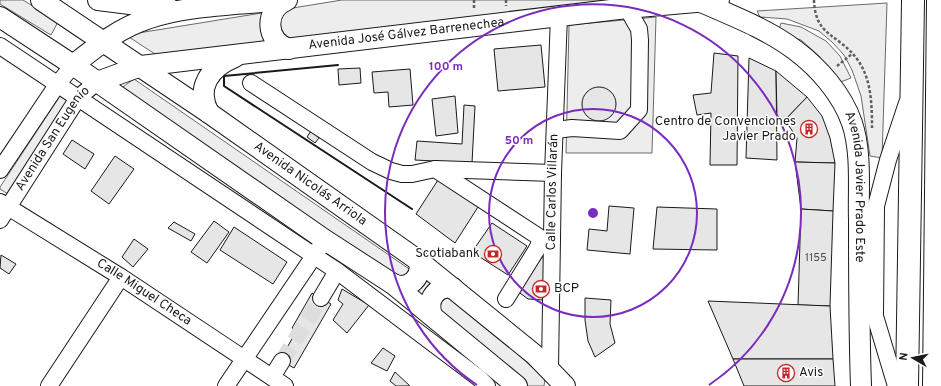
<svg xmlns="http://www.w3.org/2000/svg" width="941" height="386" viewBox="0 0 941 386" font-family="Overpass,sans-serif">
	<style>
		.built { fill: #ededed; stroke: #6a6a6a }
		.building { fill: #e6e6e6; stroke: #1a1a1a }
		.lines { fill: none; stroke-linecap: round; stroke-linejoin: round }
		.minor-tunnel { stroke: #ddd; stroke-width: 16; stroke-dasharray: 16 8; stroke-linecap: butt }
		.minor-casing { stroke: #1a1a1a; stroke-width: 18 }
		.major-casing { stroke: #1a1a1a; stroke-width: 22 }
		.highway-casing { stroke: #1a1a1a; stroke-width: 24 }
		.path { stroke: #5f5f5f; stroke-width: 2.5; stroke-dasharray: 3 2; stroke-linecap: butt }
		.minor { stroke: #fff; stroke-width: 16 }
		.major { stroke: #fff; stroke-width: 20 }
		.highway { stroke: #fff; stroke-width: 22 }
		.wall { stroke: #1a1a1a; stroke-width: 2 }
		.ring { fill: none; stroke: #7b2cbf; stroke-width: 2 }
		.labels { text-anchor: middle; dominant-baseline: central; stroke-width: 3; stroke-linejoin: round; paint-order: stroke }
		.number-label { font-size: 11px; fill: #4d4d4d }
		.street-label { font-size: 13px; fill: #1a1a1a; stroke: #fff }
		.poi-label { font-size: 13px; fill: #1a1a1a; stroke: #fff; text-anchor: end }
		.centre { fill: #7b2cbf; stroke: #fff; stroke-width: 2 }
		.ring-label { font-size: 12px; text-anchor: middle; font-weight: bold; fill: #7b2cbf; stroke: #fff; stroke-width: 3; stroke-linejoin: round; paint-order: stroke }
	</style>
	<rect width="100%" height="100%" fill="#fff"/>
	<g class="built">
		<path d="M0,0H23L58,22L51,35L0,4Z"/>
		<path d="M342,0H647L158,56L126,35Z"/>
		<path d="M887,3L882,158L870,156L861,96L852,70L844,55L832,42L819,31L787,19L760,17L757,11Z"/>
		<path d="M656,17L652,153H566L569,25Z"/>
		<path d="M781,23L801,27L826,41L840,56L851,78L838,83L819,56L801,40L778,32Z"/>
		<path d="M134,79L470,311L545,379L544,386H522L120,89Z"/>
		<path d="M62,93L71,99L8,194L0,189V187Z"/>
	</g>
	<g class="building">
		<path d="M541,45L545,87L498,91L494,49Z"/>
		<path d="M714,53L738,56L737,165H710L711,113L697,115L693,95L711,93Z"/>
		<path d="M749,58L776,71L777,160L746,158Z"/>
		<path d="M360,68L361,83L339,85L338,69Z"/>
		<path d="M410,69L413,105L389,107L388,92L374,93L372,72Z"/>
		<path d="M776,71L807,97L785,120L777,116Z"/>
		<circle cx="599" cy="104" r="17"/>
		<path d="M455,96L458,133L436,136L432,99Z"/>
		<path d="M807,97L822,116L830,138L835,163L795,162L797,138L785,120Z"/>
		<path d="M464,105L475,106L472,163L415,160L417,141L462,144Z"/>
		<path d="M311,131L319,138L315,143L307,137Z"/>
		<path d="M72,140L94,154L85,169L63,154Z"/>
		<path d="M115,156L134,169L109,204L91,191Z"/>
		<path d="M795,162L835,163L833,211L801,209Z"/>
		<path d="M438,180L478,207L455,243L416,214Z"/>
		<path d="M609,206L634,208L630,254L587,250L589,229L607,231Z"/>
		<path d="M657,207L717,209V250L653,249Z"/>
		<path d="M801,209L833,211L830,306L798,305Z"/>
		<path d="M214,221L229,232L207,263L191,252Z"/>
		<path d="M174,222L195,234L191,241L168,228Z"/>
		<path d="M492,223L527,246L508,275L472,252Z"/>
		<path d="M234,227L287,262L273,284L220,250Z"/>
		<path d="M134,239L148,249L133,267L122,257Z"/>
		<path d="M1,255L16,264L9,274L0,268Z"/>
		<path d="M544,255L543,300L528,299L516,290Z"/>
		<path d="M342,289L369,305L347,333L333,320L343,304L338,300Z"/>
		<path d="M312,293L331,304L294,368L280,360L297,330L292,328Z"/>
		<path d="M585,298L611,300L610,324L615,343L595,357L588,341L585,320Z"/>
		<path d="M708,301L830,306L833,359H733Z"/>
		<path d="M383,348L395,356L387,371L371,363Z"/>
		<path d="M733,359H833L835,386H744Z"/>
		<path d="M395,372L410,386H396L390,381Z"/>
	</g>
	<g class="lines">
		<path class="minor-tunnel" d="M282,361L321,298"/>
		<g class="minor-casing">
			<g id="minor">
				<path d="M0,46L337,271L479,378L487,386"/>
				<path d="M251,83L372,162L391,171L402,174H412L435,169L553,173"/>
				<path d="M556,130L572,128L620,131L639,110L640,40L639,29L627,8"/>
				<path d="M435,169L539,237L540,242L537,249L506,299"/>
				<path d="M0,170L57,85L73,65"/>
				<path id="s1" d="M0,202L121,277L285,386"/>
				<path id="s2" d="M0,220L78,98L97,82"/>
				<path d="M321,298L337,271"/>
				<path id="s3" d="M550,369L553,173L559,16"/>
				<path d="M272,377L282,361"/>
				<path d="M49,386L121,277"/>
				<path d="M226,386L320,247"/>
				<path d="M896,386L875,316L876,206L888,160L907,103"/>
			</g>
		</g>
		<g class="major-casing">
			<g id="major">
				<path id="s4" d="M41,0L209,113L419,261L535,355L565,386"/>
				<path d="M98,0L170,9"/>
				<path d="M287,0C264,10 265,41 289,49"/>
				<path id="s5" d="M701,2C733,16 767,29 795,50C819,68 842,94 852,123C862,153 858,189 859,220C859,275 859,331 861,386"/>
				<path d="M0,17L73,65L325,240L393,284L517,386"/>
				<path d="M73,65C96,47 119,28 147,19C186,5 244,4 286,0"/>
				<path id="s6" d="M97,82L141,66L627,8L719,0"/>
				<path d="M209,113C195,88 210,67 235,57"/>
				<path d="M393,284C409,291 423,277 419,261"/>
				<path d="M432,315C426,299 437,285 453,288"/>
			</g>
		</g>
		<g class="highway-casing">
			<g id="highway">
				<path d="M907,386L913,0"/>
				<path d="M934,386L938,0"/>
			</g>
		</g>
		<g class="path">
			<path d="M474,0V9"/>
			<path d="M506,0V6"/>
			<path d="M814,0C815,37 839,34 857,59C872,79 872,107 872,130"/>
			<path d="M837,66L852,54"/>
		</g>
		<use href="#minor" class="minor"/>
		<use href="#major" class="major"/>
		<use href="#highway" class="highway"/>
		<path class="wall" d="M338,65L224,76V86L412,209"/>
	</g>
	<g class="ring">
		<circle cx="593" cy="213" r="104"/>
		<path d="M477 385A208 208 0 1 1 709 385"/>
	</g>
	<defs>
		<g id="building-ring" transform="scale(0.9)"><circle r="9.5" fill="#fff" stroke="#c62828" stroke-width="1.5"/><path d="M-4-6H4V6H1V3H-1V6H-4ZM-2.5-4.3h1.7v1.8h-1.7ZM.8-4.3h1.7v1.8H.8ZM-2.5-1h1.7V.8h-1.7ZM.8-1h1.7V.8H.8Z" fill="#c62828"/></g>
		<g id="bank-ring" transform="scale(0.9)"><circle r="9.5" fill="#fff" stroke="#c62828" stroke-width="1.5"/><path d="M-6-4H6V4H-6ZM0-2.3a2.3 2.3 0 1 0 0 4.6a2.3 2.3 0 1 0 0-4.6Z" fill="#c62828"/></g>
	</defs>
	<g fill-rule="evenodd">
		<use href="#building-ring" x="809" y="129"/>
		<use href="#bank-ring" x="493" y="254"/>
		<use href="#bank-ring" x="541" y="289"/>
		<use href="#building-ring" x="786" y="373"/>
	</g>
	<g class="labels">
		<g class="number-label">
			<text x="816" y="258">1155</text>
		</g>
		<g class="street-label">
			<text stroke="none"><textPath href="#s6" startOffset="314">Avenida José Gálvez Barrenechea</textPath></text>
			<text stroke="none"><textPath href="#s2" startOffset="97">Avenida San Eugenio</textPath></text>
			<text stroke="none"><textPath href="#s4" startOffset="326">Avenida Nicolás Arriola</textPath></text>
			<text stroke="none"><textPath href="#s5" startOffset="264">Avenida Javier Prado Este</textPath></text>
			<text stroke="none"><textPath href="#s3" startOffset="177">Calle Carlos Villarán</textPath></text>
			<text stroke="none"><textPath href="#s1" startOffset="170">Calle Miguel Checa</textPath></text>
		</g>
		<g class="poi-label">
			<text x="796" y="122">Centro de Convenciones<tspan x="796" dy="15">Javier Prado</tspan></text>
			<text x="480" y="254">Scotiabank</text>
			<text x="554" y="289" text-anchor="start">BCP</text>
			<text x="799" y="373" text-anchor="start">Avis</text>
		</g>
	</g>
	<circle cx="593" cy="213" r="6" class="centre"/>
	<g class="ring-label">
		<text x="446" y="70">100 m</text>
		<text x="519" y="144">50 m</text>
	</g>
	<g transform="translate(913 358) rotate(279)" stroke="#ffffff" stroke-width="3" paint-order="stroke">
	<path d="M0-3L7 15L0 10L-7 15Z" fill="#1a1a1a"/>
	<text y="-6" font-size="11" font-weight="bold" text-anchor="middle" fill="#1a1a1a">N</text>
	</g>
</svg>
